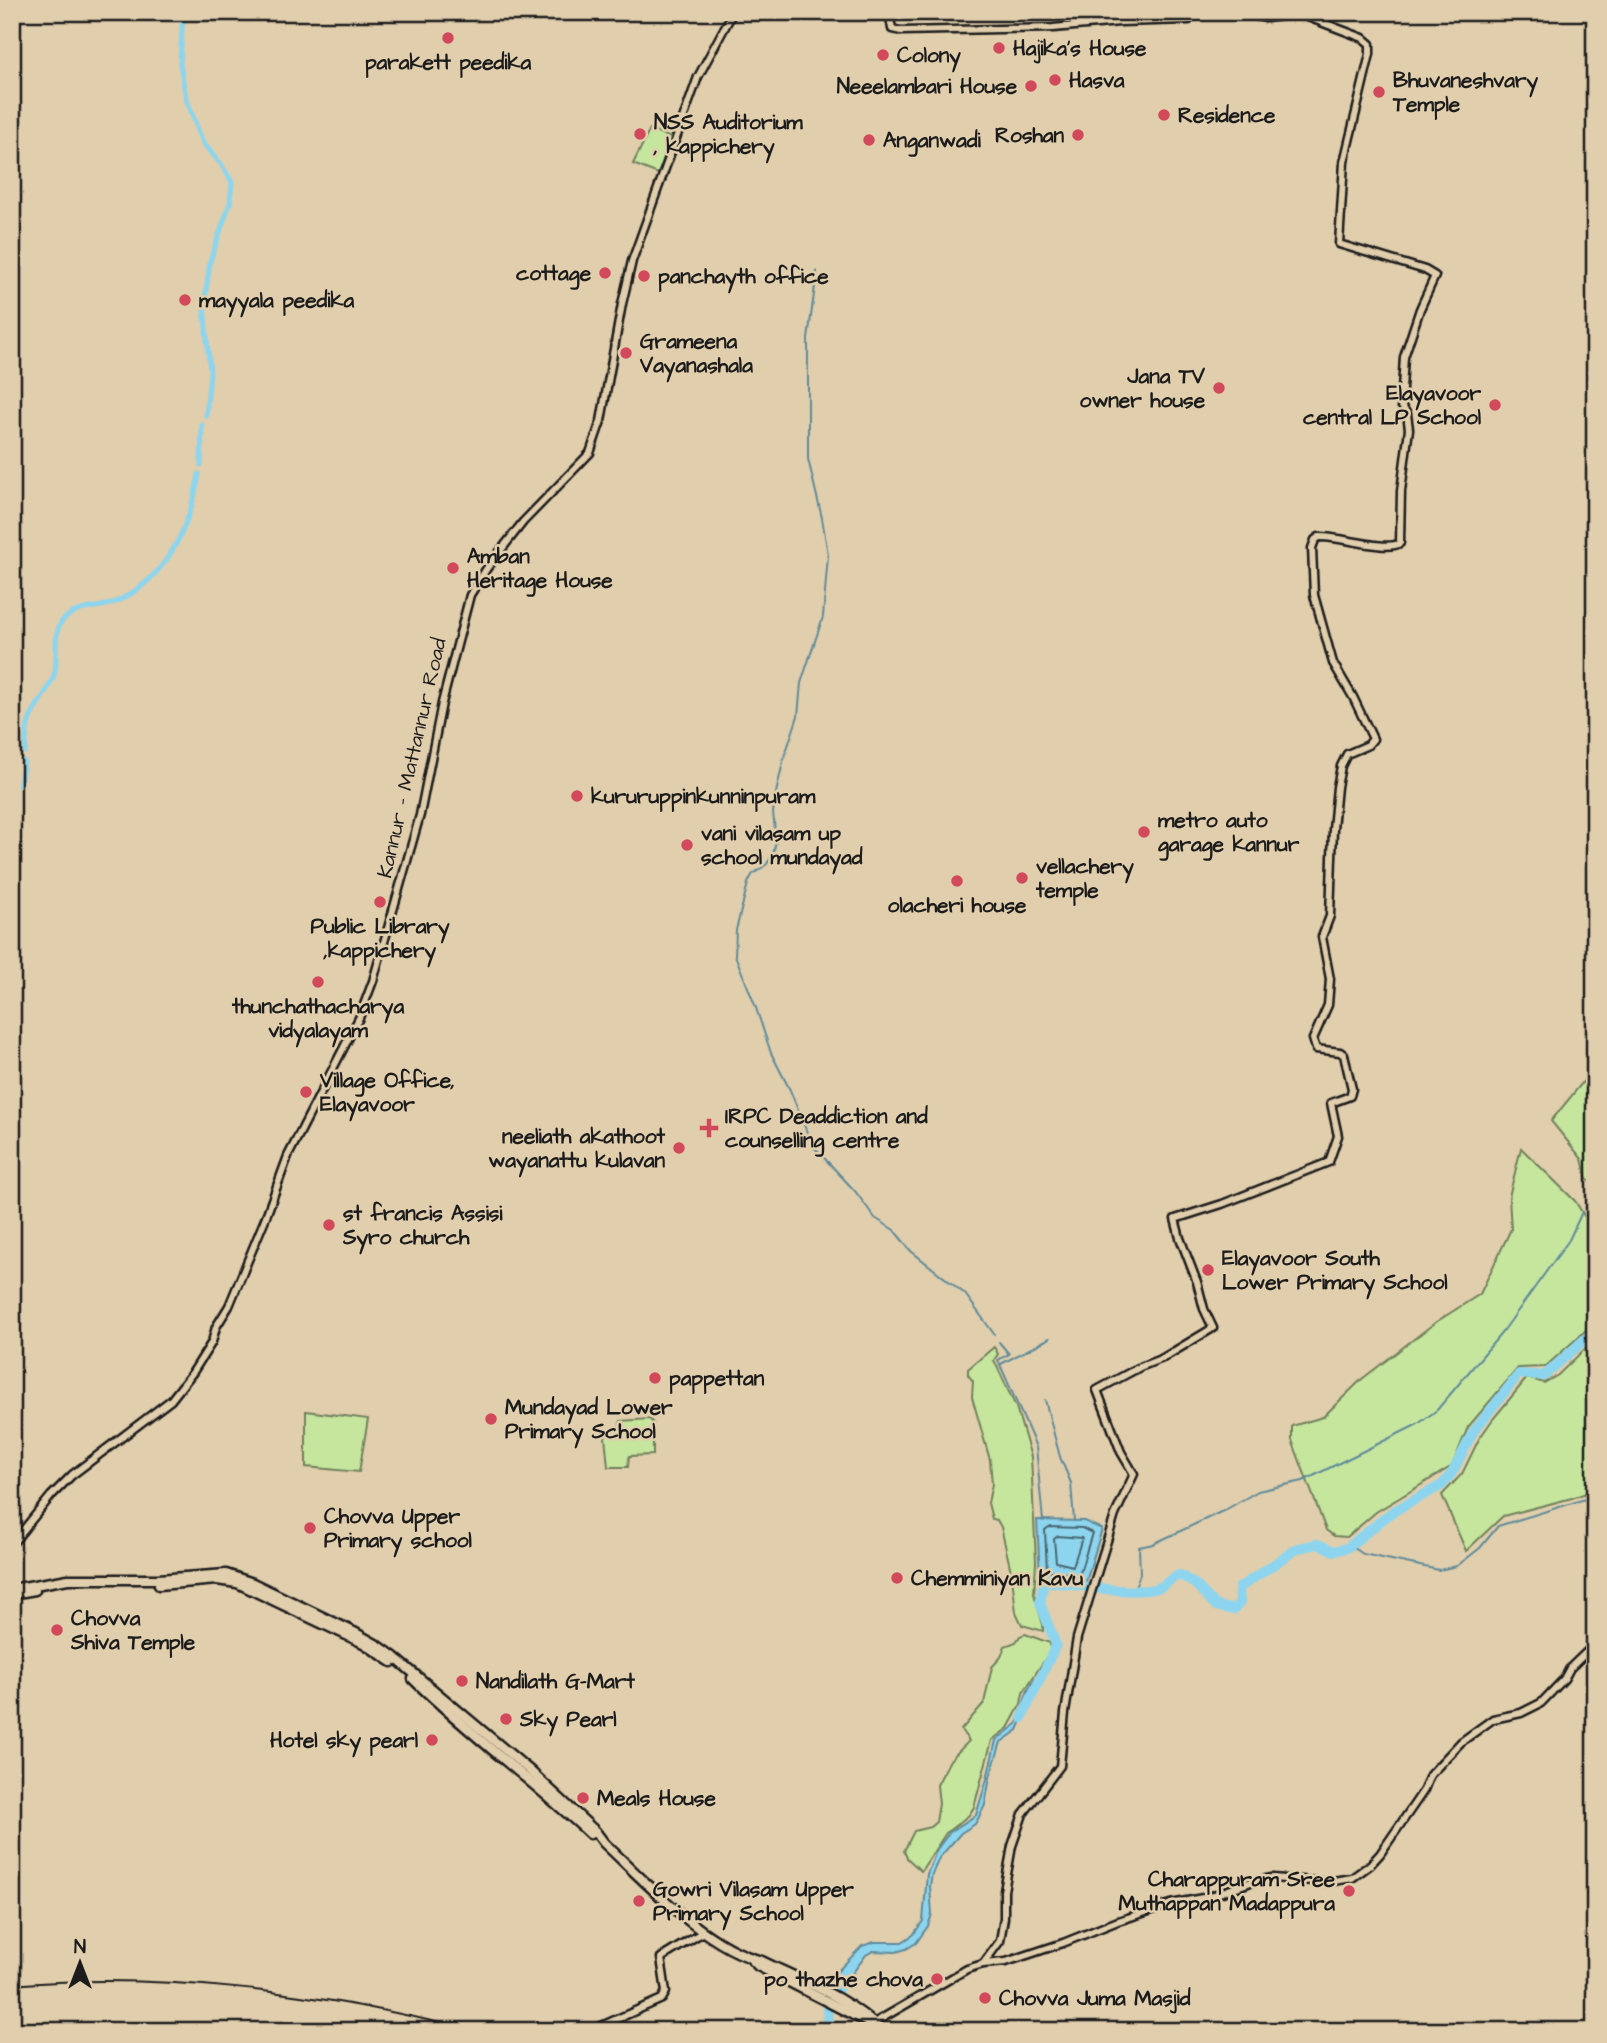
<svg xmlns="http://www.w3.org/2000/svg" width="1607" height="2043" viewBox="0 0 1607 2043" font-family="'Architects Daughter',sans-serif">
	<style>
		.green { fill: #c6e69e; stroke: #71815d; stroke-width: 2 }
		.water { fill: #8dd5ee; stroke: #608b9a; stroke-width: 2 }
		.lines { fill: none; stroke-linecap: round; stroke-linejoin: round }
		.shore { stroke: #496670; stroke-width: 2 }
		.stream { stroke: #608b9a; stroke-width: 2 }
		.canal { stroke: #8dd5ee; stroke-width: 5 }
		.river { stroke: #8dd5ee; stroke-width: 10 }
		.secondary-casing { stroke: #1c1c1c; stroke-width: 11 }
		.highway-casing { stroke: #1c1c1c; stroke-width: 13 }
		.secondary { stroke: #e1ceac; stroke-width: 6 }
		.highway { stroke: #e1ceac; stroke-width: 8 }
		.rail { stroke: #1c1c1c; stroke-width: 2 }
		.poi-dot { fill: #d1495b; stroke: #e1ceac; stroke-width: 2.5 }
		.labels { text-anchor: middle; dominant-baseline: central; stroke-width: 5; stroke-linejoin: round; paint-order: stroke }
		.poi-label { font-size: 21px; font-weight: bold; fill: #1c1c1c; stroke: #e1ceac; text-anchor: start }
		.street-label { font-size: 21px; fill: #1c1c1c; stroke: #e1ceac }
	</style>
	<rect width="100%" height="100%" fill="#e1ceac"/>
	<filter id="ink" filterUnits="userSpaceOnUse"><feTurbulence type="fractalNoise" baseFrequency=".0143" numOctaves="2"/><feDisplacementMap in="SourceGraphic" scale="14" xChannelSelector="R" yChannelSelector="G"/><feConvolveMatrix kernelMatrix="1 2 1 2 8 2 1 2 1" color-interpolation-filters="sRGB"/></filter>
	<g filter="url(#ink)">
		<g class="green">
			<path d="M650,129L671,138L658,174L633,164Z"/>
			<path d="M1595,1067V1186L1587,1179L1582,1159L1551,1121Z"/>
			<path d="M1521,1148L1575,1201L1595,1233V1322L1545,1367L1518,1368L1468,1427L1452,1466L1376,1512L1347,1537L1334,1536L1326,1530L1292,1440V1426L1323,1417L1362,1379L1436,1322L1480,1294L1511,1229L1509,1197Z"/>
			<path d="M1595,1339V1490L1572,1498L1503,1516L1466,1551L1442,1495L1462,1474L1479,1439L1493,1419L1527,1378L1544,1383L1558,1375Z"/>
			<path d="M994,1347L998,1354L994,1360L1016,1407L1031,1457L1036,1562L1034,1594L1043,1625V1631L1022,1625L1016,1612L1012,1576L1001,1527L997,1520L992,1519L988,1503L992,1484L990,1460L972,1397L973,1381L968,1375V1369Z"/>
			<path d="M306,1411L368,1419L359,1472L306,1467Z"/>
			<path d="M650,1419L653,1424V1455L629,1456L628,1467H608L605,1436L610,1431L619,1429L621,1421Z"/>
			<path d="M1025,1634L1050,1643L1051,1650L1023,1693L1021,1704L1008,1728L992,1740L974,1807L969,1815L946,1833L921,1871L907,1858L904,1851L914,1831L930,1827L936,1822L939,1804L937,1785L950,1760L969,1741L961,1730L984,1703L992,1667L1001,1657L1005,1646L1016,1642L1020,1636Z"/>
		</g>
		<g class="water">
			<path d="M1037,1520L1084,1521L1102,1529L1085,1585L1040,1577Z"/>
			<path d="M1035,1679L1043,1680L1037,1687L1018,1730L1001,1742L990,1777L985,1805L979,1817L975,1824L961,1833L939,1858L932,1874L930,1886L932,1914L928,1926L916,1943L906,1949L896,1952L873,1951L866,1955L840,1990L830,1982V1979L862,1946L874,1942H902L913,1935L923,1921L927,1874L937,1849L950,1832L976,1815L987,1779L996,1740L1017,1724L1028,1690Z"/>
		</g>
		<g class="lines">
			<g class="shore">
				<path d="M1049,1527L1082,1528L1092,1533L1079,1576L1047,1570L1045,1530Z"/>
				<path d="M1058,1536L1082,1538L1073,1566L1056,1562L1054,1539Z"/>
			</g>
			<g class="stream">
				<path d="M817,271L808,339V459L822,518L828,555L823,617L801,683L798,716L784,758L775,797L773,813L776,841L773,854L767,864L752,875L748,883L736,930L735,955L755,1005L771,1053L790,1090L812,1145L855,1191L875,1218L894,1230L911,1251L965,1294L994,1334"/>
				<path d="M1590,1192L1595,1179"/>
				<path d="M999,1342L1009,1354L998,1360L1036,1447L1043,1521"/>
				<path d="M1001,1364L1050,1338"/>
				<path d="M1045,1400L1060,1457L1071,1483L1074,1521"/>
				<path d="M1350,1545L1363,1554L1439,1570L1457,1566L1480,1548L1498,1526L1595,1496"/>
				<path d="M1134,1590L1140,1574L1139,1547L1153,1544L1225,1510L1258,1491L1303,1481L1418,1424L1437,1410L1504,1330L1569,1240L1582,1212"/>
			</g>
			<g class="canal">
				<path d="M183,12L180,64L186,98L203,143L221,164L232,182L230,203L210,261L204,307L210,372L206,416"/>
				<path d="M201,465L202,425"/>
				<path d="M25,752C26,743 26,733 28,725C33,706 50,691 55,672C58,657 52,632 63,620C77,606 97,609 113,603C166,581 190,527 199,474"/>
				<path d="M12,789L20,783L24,761"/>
			</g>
			<g class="river">
				<path d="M1022,1718L1056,1645L1040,1603L1044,1581C1073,1584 1130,1596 1158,1588C1166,1585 1171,1577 1180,1575L1195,1584L1216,1606L1234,1610L1240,1602L1239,1588L1298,1548L1318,1544L1334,1551L1347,1548L1392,1512L1442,1485L1452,1473L1473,1432L1519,1374L1544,1376L1595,1330"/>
				<path d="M828,2031L827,2008L845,1977"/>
			</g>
			<g class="secondary-casing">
				<g id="secondary">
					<path d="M889,12L892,29L901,31L1053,28L1120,22L1189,20L1194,12"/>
					<path d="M12,1544L51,1496L72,1475L171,1400L193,1372L212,1342L216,1327L229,1306L265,1219L288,1156L359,1018L373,981L420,815L442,703L470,595L487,568L523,522L590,453L601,421L622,304L632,261L698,77L733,12"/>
					<path d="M983,1964L1000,1941L1004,1918V1891L1012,1846L1023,1814L1060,1766L1065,1713L1077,1638L1115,1515L1134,1474L1121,1452L1097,1390L1140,1367L1163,1358L1213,1328L1204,1309L1197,1282L1180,1238L1175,1219L1222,1204L1329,1162L1338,1136L1331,1103L1350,1096L1352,1089L1344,1055L1340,1052L1316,1049L1313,1039L1328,1005L1330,979L1322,937L1330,916L1333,829L1337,787L1341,766L1347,754L1368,745L1373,739L1353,697L1333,663L1314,595L1312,548L1315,540L1319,537C1339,536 1387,552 1400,543L1401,491L1409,429L1407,414L1401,405L1404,357L1420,309L1435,276L1425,270L1339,244L1344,162L1370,54V44L1363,38L1300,14L1266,18L1236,12"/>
					<path d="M874,2023L967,1969L983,1964L1006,1962L1063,1943L1118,1921L1171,1904L1208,1897L1251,1882L1272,1878L1327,1882L1352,1878L1370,1865L1380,1854L1424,1790L1430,1775L1461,1742L1493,1719L1521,1713L1541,1703L1564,1679L1570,1668L1595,1644"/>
					<path d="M590,2031L662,1999L666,1992L661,1958L703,1932"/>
				</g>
			</g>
			<g class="highway-casing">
				<g id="highway">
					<path d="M159,1585L217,1580L237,1583L365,1644L392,1662"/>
					<path d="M12,1589L68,1579H158L226,1574L253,1583L354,1632L379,1646L393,1656L529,1770L595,1831L604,1843C646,1882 706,1948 762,1961C800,1980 852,1999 881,2031"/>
					<path d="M12,1594L35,1590"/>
					<path d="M413,1679C469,1734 533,1781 590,1834"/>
					<path d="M750,1958L758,1966L867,2022"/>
				</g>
			</g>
			<use href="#secondary" class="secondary"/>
			<use href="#highway" class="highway"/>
			<path class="rail" d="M12,1985C164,1972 326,1993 472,2031"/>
		</g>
	</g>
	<g class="poi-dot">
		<circle cx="448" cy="38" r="7"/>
		<circle cx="999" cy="48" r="7"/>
		<circle cx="883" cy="55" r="7"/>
		<circle cx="1055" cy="80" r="7"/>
		<circle cx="1031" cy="86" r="7"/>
		<circle cx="1379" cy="92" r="7"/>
		<circle cx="1164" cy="115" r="7"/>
		<circle cx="640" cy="134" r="7"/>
		<circle cx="1078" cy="135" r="7"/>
		<circle cx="869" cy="140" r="7"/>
		<circle cx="605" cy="273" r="7"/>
		<circle cx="644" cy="276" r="7"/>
		<circle cx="185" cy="300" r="7"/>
		<circle cx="626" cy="353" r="7"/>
		<circle cx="1219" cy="388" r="7"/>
		<circle cx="1495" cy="405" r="7"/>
		<circle cx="453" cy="568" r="7"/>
		<circle cx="577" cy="796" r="7"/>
		<circle cx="1144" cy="832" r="7"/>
		<circle cx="687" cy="845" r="7"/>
		<circle cx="1022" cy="878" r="7"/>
		<circle cx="957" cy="881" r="7"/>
		<circle cx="380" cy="902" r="7"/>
		<circle cx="318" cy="982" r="7"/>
		<circle cx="306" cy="1092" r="7"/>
		<path d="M705.5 1117.5h7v7h7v7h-7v7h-7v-7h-7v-7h7z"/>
		<circle cx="679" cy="1148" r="7"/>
		<circle cx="329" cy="1225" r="7"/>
		<circle cx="1208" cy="1270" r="7"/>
		<circle cx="655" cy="1378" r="7"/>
		<circle cx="491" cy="1419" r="7"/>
		<circle cx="310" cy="1528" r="7"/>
		<circle cx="897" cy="1578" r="7"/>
		<circle cx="57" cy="1630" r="7"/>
		<circle cx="462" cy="1681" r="7"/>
		<circle cx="506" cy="1719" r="7"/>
		<circle cx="432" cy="1740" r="7"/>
		<circle cx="583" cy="1798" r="7"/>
		<circle cx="1349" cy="1891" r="7"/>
		<circle cx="639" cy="1901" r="7"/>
		<circle cx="937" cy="1979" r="7"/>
		<circle cx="985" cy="1998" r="7"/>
	</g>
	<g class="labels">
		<g class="poi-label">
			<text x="1013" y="48">Hajika's House</text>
			<text x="897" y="55">Colony</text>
			<text x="448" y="62" text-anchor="middle">parakett peedika</text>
			<text x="1069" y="80">Hasva</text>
			<text x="1393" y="80">Bhuvaneshvary<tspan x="1393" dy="24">Temple</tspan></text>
			<text x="1017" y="86" text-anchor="end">Neeelambari House</text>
			<text x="1178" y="115">Residence</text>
			<text x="654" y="122">NSS Auditorium<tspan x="654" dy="24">, kappichery</tspan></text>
			<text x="1064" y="135" text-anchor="end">Roshan</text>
			<text x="883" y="140">Anganwadi</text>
			<text x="591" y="273" text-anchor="end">cottage</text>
			<text x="658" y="276">panchayth office</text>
			<text x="199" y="300">mayyala peedika</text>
			<text x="640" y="341">Grameena<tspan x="640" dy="24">Vayanashala</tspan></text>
			<text x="1205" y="376" text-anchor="end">Jana TV<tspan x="1205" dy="24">owner house</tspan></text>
			<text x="1481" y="393" text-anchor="end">Elayavoor<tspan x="1481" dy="24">central LP School</tspan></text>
			<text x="467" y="556">Amban<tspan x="467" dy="24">Heritage House</tspan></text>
			<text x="591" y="796">kururuppinkunninpuram</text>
			<text x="1158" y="820">metro auto<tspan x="1158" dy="24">garage kannur</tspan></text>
			<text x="701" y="833">vani vilasam up<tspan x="701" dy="24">school mundayad</tspan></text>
			<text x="1036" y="866">vellachery<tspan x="1036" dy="24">temple</tspan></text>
			<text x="957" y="905" text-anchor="middle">olacheri house</text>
			<text x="380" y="926" text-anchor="middle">Public Library<tspan x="380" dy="24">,kappichery</tspan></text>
			<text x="318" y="1006" text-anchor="middle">thunchathacharya<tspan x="318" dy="24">vidyalayam</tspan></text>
			<text x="320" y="1080">Village Office,<tspan x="320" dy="24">Elayavoor</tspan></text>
			<text x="725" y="1116">IRPC Deaddiction and<tspan x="725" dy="24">counselling centre</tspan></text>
			<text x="665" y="1136" text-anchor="end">neeliath akathoot<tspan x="665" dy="24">wayanattu kulavan</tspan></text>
			<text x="343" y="1213">st francis Assisi<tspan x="343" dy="24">Syro church</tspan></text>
			<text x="1222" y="1258">Elayavoor South<tspan x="1222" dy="24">Lower Primary School</tspan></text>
			<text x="669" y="1378">pappettan</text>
			<text x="505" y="1407">Mundayad Lower<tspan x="505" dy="24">Primary School</tspan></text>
			<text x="324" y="1516">Chovva Upper<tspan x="324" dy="24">Primary school</tspan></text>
			<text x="911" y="1578">Chemminiyan Kavu</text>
			<text x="71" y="1618">Chovva<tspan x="71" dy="24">Shiva Temple</tspan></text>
			<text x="476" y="1681">Nandilath G-Mart</text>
			<text x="520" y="1719">Sky Pearl</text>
			<text x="418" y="1740" text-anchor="end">Hotel sky pearl</text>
			<text x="597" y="1798">Meals House</text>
			<text x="1335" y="1879" text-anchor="end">Charappuram Sree<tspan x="1335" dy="24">Muthappan Madappura</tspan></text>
			<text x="653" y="1889">Gowri Vilasam Upper<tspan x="653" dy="24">Primary School</tspan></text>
			<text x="923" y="1979" text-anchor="end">po thazhe chova</text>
			<text x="999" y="1998">Chovva Juma Masjid</text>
		</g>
		<g class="street-label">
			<text transform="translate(412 758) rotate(-77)">Kannur - Mattannur Road</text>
		</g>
	</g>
	<rect width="1607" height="2043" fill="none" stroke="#e1ceac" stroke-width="42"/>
	<rect x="21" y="21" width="1565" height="2001" fill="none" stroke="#1c1c1c" stroke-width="2.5" filter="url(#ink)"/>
	<g transform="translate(80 1963)" stroke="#e1ceac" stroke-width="5" paint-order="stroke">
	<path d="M0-5L12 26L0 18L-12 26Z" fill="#1c1c1c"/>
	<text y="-10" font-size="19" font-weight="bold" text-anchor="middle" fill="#1c1c1c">N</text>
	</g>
</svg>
